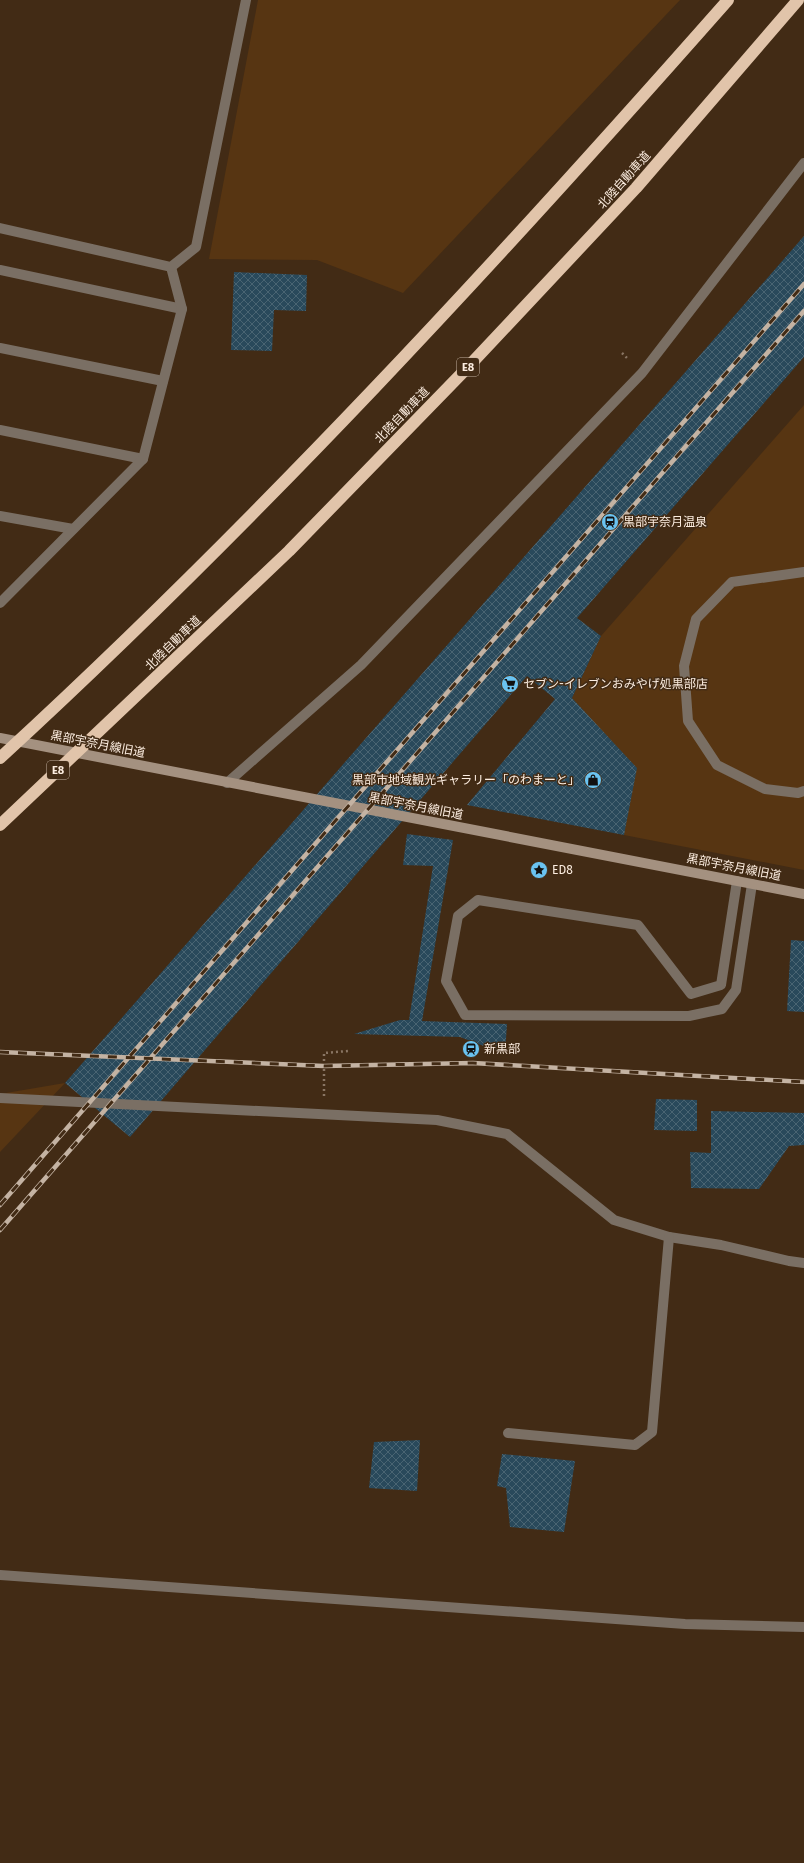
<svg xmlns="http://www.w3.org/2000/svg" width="804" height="1863" viewBox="0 0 804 1863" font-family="'Fira Sans','Noto Sans JP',sans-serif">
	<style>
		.green { fill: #573512 }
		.building { fill: url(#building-cross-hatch) }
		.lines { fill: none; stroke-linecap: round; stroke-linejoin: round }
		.path { stroke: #897563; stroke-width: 2.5; stroke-dasharray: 2 3; stroke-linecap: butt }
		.lane { stroke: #7a6f64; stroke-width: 10 }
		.street { stroke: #7a6f64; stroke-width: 10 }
		.secondary { stroke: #a49180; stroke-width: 10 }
		.highway { stroke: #e1c4aa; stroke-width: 12 }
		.rail-casing { stroke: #c4b3a3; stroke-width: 4.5 }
		.rail { stroke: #422b15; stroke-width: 3; stroke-dasharray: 9; stroke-linecap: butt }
		.labels { text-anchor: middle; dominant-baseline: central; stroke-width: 3; stroke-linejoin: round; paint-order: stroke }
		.shield { fill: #422b15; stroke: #c4b3a3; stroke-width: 1 }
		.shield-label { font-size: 11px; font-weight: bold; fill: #fcede0 }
		.street-label { font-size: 12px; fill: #fcede0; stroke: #422b15 }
		.poi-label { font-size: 12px; fill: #fcede0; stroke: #422b15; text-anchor: start }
	</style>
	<defs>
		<pattern id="building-cross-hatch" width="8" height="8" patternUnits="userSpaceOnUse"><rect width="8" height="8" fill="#29495b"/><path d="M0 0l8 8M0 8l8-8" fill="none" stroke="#496472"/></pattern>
	</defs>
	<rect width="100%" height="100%" fill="#422b15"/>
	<g class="green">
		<path d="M258,0H680L403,293L317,260L209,259Z"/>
		<path d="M804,405V870L624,835L572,698L601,636Z"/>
		<path d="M65,1083L0,1152V1094Z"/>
	</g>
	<g class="building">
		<path d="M804,236V357L577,618L601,636L572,698L637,768L624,835L467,805L555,699L527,676L130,1137L65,1083Z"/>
		<path d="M234,272L307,275L306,311L274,310L272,351L231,350Z"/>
		<path d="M407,834L453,840L422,1021L507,1024L505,1054L460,1037L354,1034L400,1020H409L433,866L403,865Z"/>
		<path d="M791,940L804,941V1012L787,1011Z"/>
		<path d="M656,1099L697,1100V1131L654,1130Z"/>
		<path d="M711,1111L804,1113V1145L789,1146L759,1189L691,1188L690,1152L711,1153Z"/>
		<path d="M420,1440L417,1491L369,1488L374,1442Z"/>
		<path d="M502,1454L575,1461L564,1532L510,1527L506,1488L497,1486Z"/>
	</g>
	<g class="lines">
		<g class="path">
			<path d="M622,353L629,360"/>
			<path d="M324,1096V1053L348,1051"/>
		</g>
		<g class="lane">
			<path d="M0,270L182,309"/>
			<path d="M0,348L163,381"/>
			<path d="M0,430L143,459"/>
			<path d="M0,516L73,529"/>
			<path d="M804,572L732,582L696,619L684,666L688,721L717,765L765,789L798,793L804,791"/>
			<path d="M0,603L143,459L182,309L171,267"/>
			<path d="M737,881L721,985L691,994L638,925L478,900L458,916L446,981L465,1015L689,1016L722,1009L736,990L752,884"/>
		</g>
		<g class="street">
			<path d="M0,228L171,267L196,247L246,0"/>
			<path d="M227,783L361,665L642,373L804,163"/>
			<path d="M0,1098L437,1120L507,1134L614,1220L669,1237L721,1245L789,1261L804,1263"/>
			<path d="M508,1433L635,1445L652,1432L669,1237"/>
			<path d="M0,1575L685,1624L804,1627"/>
		</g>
		<path class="secondary" d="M0,738L804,894"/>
		<g class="highway">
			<path d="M0,758C258,521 496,263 728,0"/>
			<path d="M0,825L289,551L468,367L636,188L798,0"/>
		</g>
		<g class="rail-casing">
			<g id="rail">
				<path d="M0,1052L324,1066L473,1063L804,1082"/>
				<path d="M0,1205L804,284"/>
				<path d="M0,1230L804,311"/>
			</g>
		</g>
		<use href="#rail" class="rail"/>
	</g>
	<defs>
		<g id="station-disc" transform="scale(0.9)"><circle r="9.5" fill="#6ac3f1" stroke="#422b15"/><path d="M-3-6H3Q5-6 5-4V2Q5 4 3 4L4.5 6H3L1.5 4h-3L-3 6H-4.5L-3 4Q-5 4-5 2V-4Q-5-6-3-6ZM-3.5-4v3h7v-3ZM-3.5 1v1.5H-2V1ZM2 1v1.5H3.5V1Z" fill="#111"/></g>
		<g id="supermarket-disc" transform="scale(0.9)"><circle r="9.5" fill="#6ac3f1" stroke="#422b15"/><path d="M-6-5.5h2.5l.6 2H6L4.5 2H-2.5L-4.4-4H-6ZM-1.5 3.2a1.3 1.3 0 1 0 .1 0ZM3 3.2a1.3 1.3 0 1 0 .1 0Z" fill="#111"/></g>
		<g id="shop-disc" transform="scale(0.9)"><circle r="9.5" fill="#6ac3f1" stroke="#422b15"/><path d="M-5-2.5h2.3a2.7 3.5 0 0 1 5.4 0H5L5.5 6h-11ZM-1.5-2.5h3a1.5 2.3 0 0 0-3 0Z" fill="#111"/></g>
		<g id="sight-disc" transform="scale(0.9)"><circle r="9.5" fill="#6ac3f1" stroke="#422b15"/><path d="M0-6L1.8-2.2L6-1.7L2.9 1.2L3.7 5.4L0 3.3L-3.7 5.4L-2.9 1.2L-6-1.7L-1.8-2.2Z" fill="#111"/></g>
	</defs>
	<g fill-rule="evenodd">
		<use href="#station-disc" x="610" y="522"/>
		<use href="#supermarket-disc" x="510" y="684"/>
		<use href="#shop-disc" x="593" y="780"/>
		<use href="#sight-disc" x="539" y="870"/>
		<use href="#station-disc" x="471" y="1049"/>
	</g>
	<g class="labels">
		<g class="shield">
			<rect x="457" y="358" width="22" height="18" rx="3"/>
			<rect x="47" y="761" width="22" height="18" rx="3"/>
		</g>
		<g class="shield-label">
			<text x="468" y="367">E8</text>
			<text x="58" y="770">E8</text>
		</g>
		<g class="street-label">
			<text transform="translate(624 180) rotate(-48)">北陸自動車道</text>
			<text transform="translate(402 415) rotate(-46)">北陸自動車道</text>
			<text transform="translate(173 643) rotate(-44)">北陸自動車道</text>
			<text transform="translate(98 744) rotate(11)">黒部宇奈月線旧道</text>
			<text transform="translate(416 806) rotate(11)">黒部宇奈月線旧道</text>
			<text transform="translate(734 867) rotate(11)">黒部宇奈月線旧道</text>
		</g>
		<g class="poi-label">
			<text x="623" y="522">黒部宇奈月温泉</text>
			<text x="523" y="684">セブン-イレブンおみやげ処黒部店</text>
			<text x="580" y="780" text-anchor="end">黒部市地域観光ギャラリー「のわまーと」</text>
			<text x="552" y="870">ED8</text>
			<text x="484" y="1049">新黒部</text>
		</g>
	</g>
</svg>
